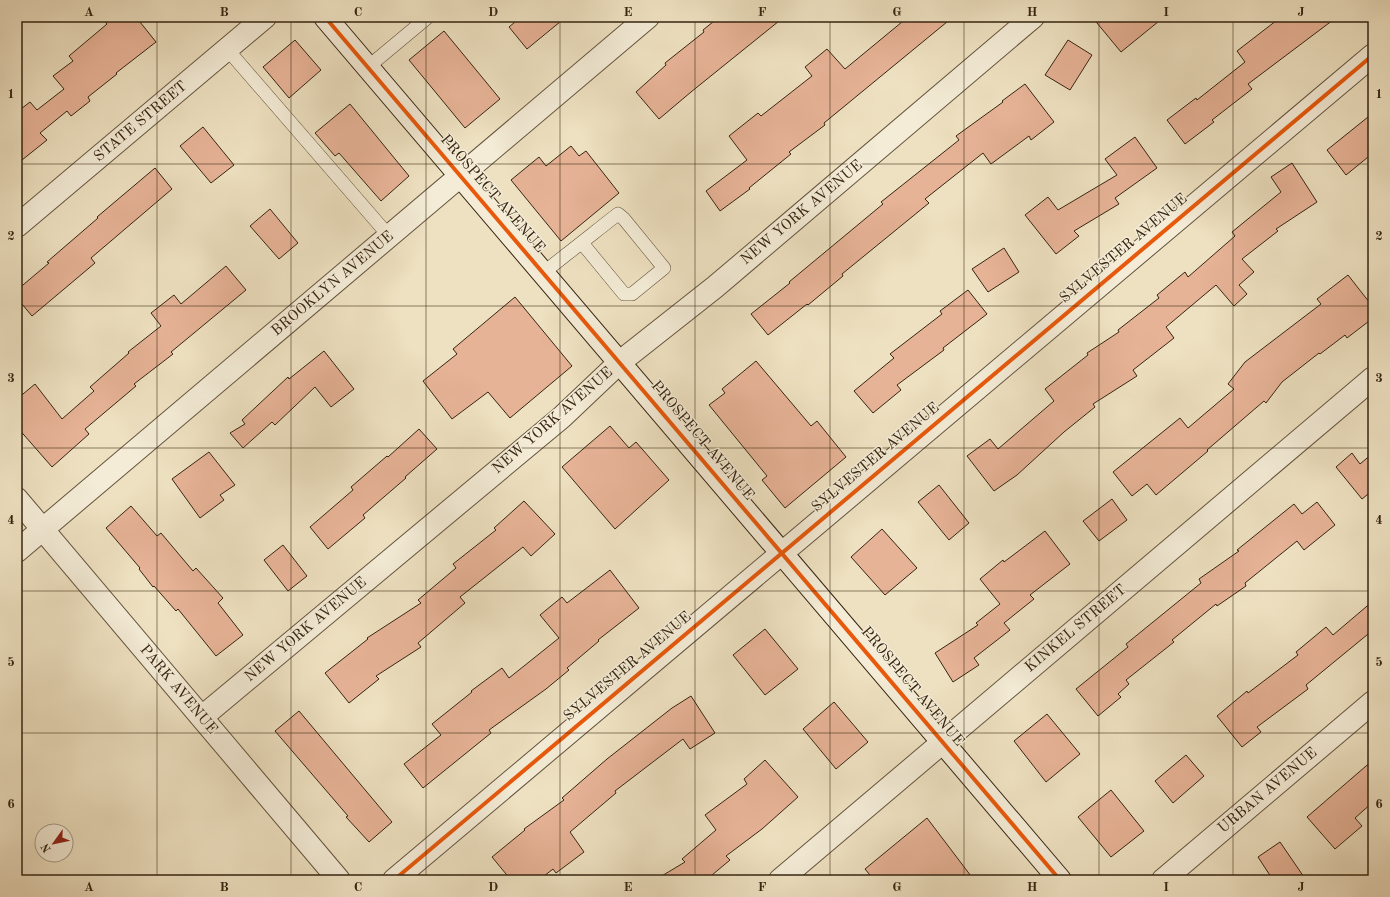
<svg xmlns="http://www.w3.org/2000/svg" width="1390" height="897" viewBox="0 0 1390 897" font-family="'Old Standard TT',serif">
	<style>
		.building { fill: #e7b397; stroke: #362511 }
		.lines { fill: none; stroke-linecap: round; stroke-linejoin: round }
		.service-casing { stroke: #64543d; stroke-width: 14 }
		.minor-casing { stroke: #64543d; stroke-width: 24 }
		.tertiary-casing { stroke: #64543d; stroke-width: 24 }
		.secondary-casing { stroke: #362511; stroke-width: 24 }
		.service { stroke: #f4ecd7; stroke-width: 13 }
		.minor { stroke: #f4ecd7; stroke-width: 22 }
		.tertiary { stroke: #f4ecd7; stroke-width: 22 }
		.secondary { stroke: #f4ecd7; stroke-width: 22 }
		.cycleway-casing { stroke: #f4ecd7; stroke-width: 6 }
		.cycleway { stroke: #e8590c; stroke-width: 4 }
		.grid { fill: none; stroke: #362511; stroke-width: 1; stroke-opacity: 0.55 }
		.labels { text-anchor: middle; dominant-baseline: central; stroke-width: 3; stroke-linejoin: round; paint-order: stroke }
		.street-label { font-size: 15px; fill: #362511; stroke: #f4ecd7 }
		.neatline { fill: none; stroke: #362511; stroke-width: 1.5 }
		.grid-label { font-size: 13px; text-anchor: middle; font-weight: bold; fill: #362511 }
	</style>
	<rect width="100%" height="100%" fill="#eee1c1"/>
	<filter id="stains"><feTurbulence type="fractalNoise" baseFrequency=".005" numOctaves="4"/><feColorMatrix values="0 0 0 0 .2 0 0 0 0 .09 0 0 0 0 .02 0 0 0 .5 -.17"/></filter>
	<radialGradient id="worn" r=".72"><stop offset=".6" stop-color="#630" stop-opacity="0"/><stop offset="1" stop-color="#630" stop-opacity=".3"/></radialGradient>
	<g class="building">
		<path d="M102,17H136L156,42L116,73L117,74L88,97L90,101L71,116L67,111L40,133L47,140L17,164V112L30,102L37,110L64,89L53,76L73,61L69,56L107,24Z"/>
		<path d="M521,17H566L527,49L509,27Z"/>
		<path d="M719,17H784L691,92L659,119L636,92L666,65L665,63L704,32L703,30Z"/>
		<path d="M908,17H953L824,123L825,125L789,152L791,154L749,188L750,189L720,211L706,191L747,160L729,136L758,113L761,116L812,76L805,67L827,49L845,69Z"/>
		<path d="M1092,17H1164L1121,52Z"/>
		<path d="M1281,17H1337L1248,84L1252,89L1212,120L1214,122L1185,144L1167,120L1196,98L1197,100L1245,62L1237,51Z"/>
		<path d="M444,31L500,99L465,128L409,60Z"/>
		<path d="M295,40L321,70L289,98L263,67Z"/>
		<path d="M1068,40L1092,55L1070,90L1045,75Z"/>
		<path d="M1025,84L1054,122L1031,140L1029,136L991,164L983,153L925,199L929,203L842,274L843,276L808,305L807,304L768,335L751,314L790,283L789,282L883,204L881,202L959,140L956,136L1003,102L1002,101Z"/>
		<path d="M350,104L409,176L381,201L339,153L335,156L315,133Z"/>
		<path d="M1373,113V153L1346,175L1327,150Z"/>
		<path d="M203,127L234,165L211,183L180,146Z"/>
		<path d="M1135,137L1157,168L1115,198L1119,204L1074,231L1079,236L1056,254L1025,215L1048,197L1058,210L1117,175L1105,159Z"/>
		<path d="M571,146L579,156L586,151L619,193L561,241L511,180L539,157L546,166Z"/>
		<path d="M1292,163L1317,202L1276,229L1278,231L1242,259L1254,272L1239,285L1247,294L1234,306L1216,285L1166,327L1174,338L1133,370L1137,376L1093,404L1095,407L1064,432L1017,475L994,491L967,456L990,439L998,449L1054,401L1045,389L1088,355L1087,353L1119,332L1118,330L1159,298L1157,295L1185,272L1188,277L1235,236L1232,232L1281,192L1271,177Z"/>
		<path d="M155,168L172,189L91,258L95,263L32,316L17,298V290L49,263L47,262L98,218L97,217Z"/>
		<path d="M270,209L298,243L279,259L250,226Z"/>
		<path d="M1004,248L1019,272L988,292L972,269Z"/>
		<path d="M226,266L246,290L171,352L173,354L134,384L136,386L85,429L89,434L52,467L17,427V399L35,384L62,419L94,391L90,387L129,353L128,352L161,326L151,313L174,295L181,304Z"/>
		<path d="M1348,275L1373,307V318L1347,338L1345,335L1320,354L1319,353L1282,382L1266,403L1264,401L1207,450L1208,451L1156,495L1147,484L1132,496L1113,472L1180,418L1188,428L1234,389L1228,384L1245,362L1321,304L1317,299Z"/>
		<path d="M968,290L987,314L943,348L944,350L897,385L901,390L873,413L854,391L894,358L890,354L942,314L940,311Z"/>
		<path d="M515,297L572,366L510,418L488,392L452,419L423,381L457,354L453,349Z"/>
		<path d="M324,351L354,389L331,407L315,387L275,425L272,422L243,448L230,433L245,424L242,420L288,377L289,379Z"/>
		<path d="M756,361L811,426L817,421L846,457L785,508L762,480L767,476L709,405L725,393L722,389Z"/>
		<path d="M610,426L629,448L636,442L669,480L615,529L562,467Z"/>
		<path d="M419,429L437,449L405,477L406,478L363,515L365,518L328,549L310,527L353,490L351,487L387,456L388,457Z"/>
		<path d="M209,452L235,485L220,495L224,500L200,518L172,479Z"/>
		<path d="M1352,453L1360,464L1373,453V490L1362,499L1336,467Z"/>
		<path d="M939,485L969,523L949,540L918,502Z"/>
		<path d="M1112,499L1127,520L1099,541L1083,521Z"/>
		<path d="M524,501L555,534L531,556L523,547L460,597L465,603L418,643L421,647L376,676L379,679L349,703L325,673L368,639L367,638L421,603L418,600L456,568L453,564L496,530L494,528Z"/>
		<path d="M1317,502L1335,525L1304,550L1297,541L1245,583L1246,586L1217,606L1216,604L1172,640L1174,642L1126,680L1129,684L1118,694L1121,697L1098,716L1076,689L1128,647L1126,644L1201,583L1199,579L1239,551L1237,550L1294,504L1302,514Z"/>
		<path d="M131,506L157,536L161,533L193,571L196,568L223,598L218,603L243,635L216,656L178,609L176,611L154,586L153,587L139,569L140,568L106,528Z"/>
		<path d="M882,529L917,568L885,595L851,557Z"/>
		<path d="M1045,531L1070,564L1030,595L1034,599L1004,623L1010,630L974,658L979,665L953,682L935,653L978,625L976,623L1000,604L980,579L1003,560L1004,562Z"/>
		<path d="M283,545L307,576L288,591L264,560Z"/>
		<path d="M610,570L639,608L598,640L599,641L567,668L569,670L546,689L489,730L491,733L423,788L404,764L441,735L432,724L472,692L471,691L502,668L509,678L559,638L540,615L562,597L567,603Z"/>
		<path d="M1373,601V630L1306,685L1308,689L1257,727L1261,732L1242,747L1217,716L1247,691L1248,693L1298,655L1296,652L1326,627L1333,635Z"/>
		<path d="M765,629L798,669L765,695L733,655Z"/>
		<path d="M691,696L715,733L690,749L683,739L615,791L616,793L570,832L584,852L556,873L553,869L539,880H511L492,857L525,830L524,829L564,800L562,798L607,759L672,708Z"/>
		<path d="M834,702L868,742L836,769L803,729Z"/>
		<path d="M299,711L392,822L369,842L346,817L348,816L275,731Z"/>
		<path d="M1047,714L1080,754L1046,782L1014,741Z"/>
		<path d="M1186,755L1204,776L1173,803L1155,781Z"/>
		<path d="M765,760L798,797L762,829L726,856L730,860L706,880H655L685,862L682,859L716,830L705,815L747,784L744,779Z"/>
		<path d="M1373,760V802L1355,818L1362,826L1335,849L1307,817Z"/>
		<path d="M1111,790L1144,831L1111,857L1078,817Z"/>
		<path d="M927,818L974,880H874L865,869Z"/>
		<path d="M1280,842L1306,880H1273L1258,857Z"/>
	</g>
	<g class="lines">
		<g class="service-casing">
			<g id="service">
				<path d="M227,49L389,236"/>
				<path d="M368,67L428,17"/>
				<path d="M543,273L567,254C584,241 601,227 618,214L624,219L664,268L632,294H624L582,243"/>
			</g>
		</g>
		<g class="minor-casing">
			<g id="minor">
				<path d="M17,226L265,17"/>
				<path d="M17,499L339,880"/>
				<path d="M17,551L648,17"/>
				<path d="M202,717L562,417L620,362L715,287L1033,17"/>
				<path d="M394,880L1373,55"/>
				<path d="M780,880L1373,378"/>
			</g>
		</g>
		<g class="tertiary-casing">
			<path id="tertiary" d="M1163,880L1373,702"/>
		</g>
		<g class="secondary-casing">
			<path id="secondary" d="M325,17L1060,880"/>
		</g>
		<use href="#service" class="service"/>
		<use href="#minor" class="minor"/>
		<use href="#tertiary" class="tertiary"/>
		<use href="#secondary" class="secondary"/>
		<g class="cycleway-casing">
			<g id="cycleway">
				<path d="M325,17L1060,880"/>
				<path d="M394,880L1373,55"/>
			</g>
		</g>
		<use href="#cycleway" class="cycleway"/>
	</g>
	<path class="grid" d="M157,17V880M291,17V880M426,17V880M560,17V880M695,17V880M830,17V880M964,17V880M1099,17V880M1233,17V880M17,164H1373M17,306H1373M17,448H1373M17,591H1373M17,733H1373"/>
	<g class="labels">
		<g class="street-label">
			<text transform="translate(141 122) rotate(-40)">STATE STREET</text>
			<text transform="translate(492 194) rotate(49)">PROSPECT AVENUE</text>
			<text transform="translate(802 213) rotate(-40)">NEW YORK AVENUE</text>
			<text transform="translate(1124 249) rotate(-40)">SYLVESTER AVENUE</text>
			<text transform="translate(333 284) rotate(-40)">BROOKLYN AVENUE</text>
			<text transform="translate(553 421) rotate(-41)">NEW YORK AVENUE</text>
			<text transform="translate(702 441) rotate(50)">PROSPECT AVENUE</text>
			<text transform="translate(876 458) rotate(-40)">SYLVESTER AVENUE</text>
			<text transform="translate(1076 629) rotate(-40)">KINKEL STREET</text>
			<text transform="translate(306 630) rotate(-40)">NEW YORK AVENUE</text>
			<text transform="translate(628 667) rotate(-40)">SYLVESTER AVENUE</text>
			<text transform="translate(912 687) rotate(50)">PROSPECT AVENUE</text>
			<text transform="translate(178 690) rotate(50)">PARK AVENUE</text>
			<text transform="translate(1268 791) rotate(-40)">URBAN AVENUE</text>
		</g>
	</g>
	<rect width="1390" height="897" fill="none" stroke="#eee1c1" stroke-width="44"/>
	<g transform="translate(54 843) rotate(237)"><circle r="19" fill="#f4ecd7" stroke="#a89c88"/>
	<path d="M0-3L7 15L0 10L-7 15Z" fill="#8f2418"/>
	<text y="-6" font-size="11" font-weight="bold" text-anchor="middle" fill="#362511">N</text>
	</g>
	<rect x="22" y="22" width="1346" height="853" class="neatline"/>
	<g class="grid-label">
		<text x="89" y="16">A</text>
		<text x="224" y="16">B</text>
		<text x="358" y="16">C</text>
		<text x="493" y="16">D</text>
		<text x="628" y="16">E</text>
		<text x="762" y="16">F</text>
		<text x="897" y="16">G</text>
		<text x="1032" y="16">H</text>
		<text x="1166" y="16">I</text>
		<text x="1301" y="16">J</text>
		<text x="11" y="98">1</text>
		<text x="1379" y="98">1</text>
		<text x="11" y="240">2</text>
		<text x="1379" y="240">2</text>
		<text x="11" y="382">3</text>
		<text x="1379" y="382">3</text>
		<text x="11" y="524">4</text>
		<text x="1379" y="524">4</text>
		<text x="11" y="666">5</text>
		<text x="1379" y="666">5</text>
		<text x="11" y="808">6</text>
		<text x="1379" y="808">6</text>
		<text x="89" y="891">A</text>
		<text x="224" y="891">B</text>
		<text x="358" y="891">C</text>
		<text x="493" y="891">D</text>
		<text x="628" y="891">E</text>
		<text x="762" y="891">F</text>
		<text x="897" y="891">G</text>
		<text x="1032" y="891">H</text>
		<text x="1166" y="891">I</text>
		<text x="1301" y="891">J</text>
	</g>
	<rect width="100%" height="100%" filter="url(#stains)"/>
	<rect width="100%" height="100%" fill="url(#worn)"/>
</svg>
